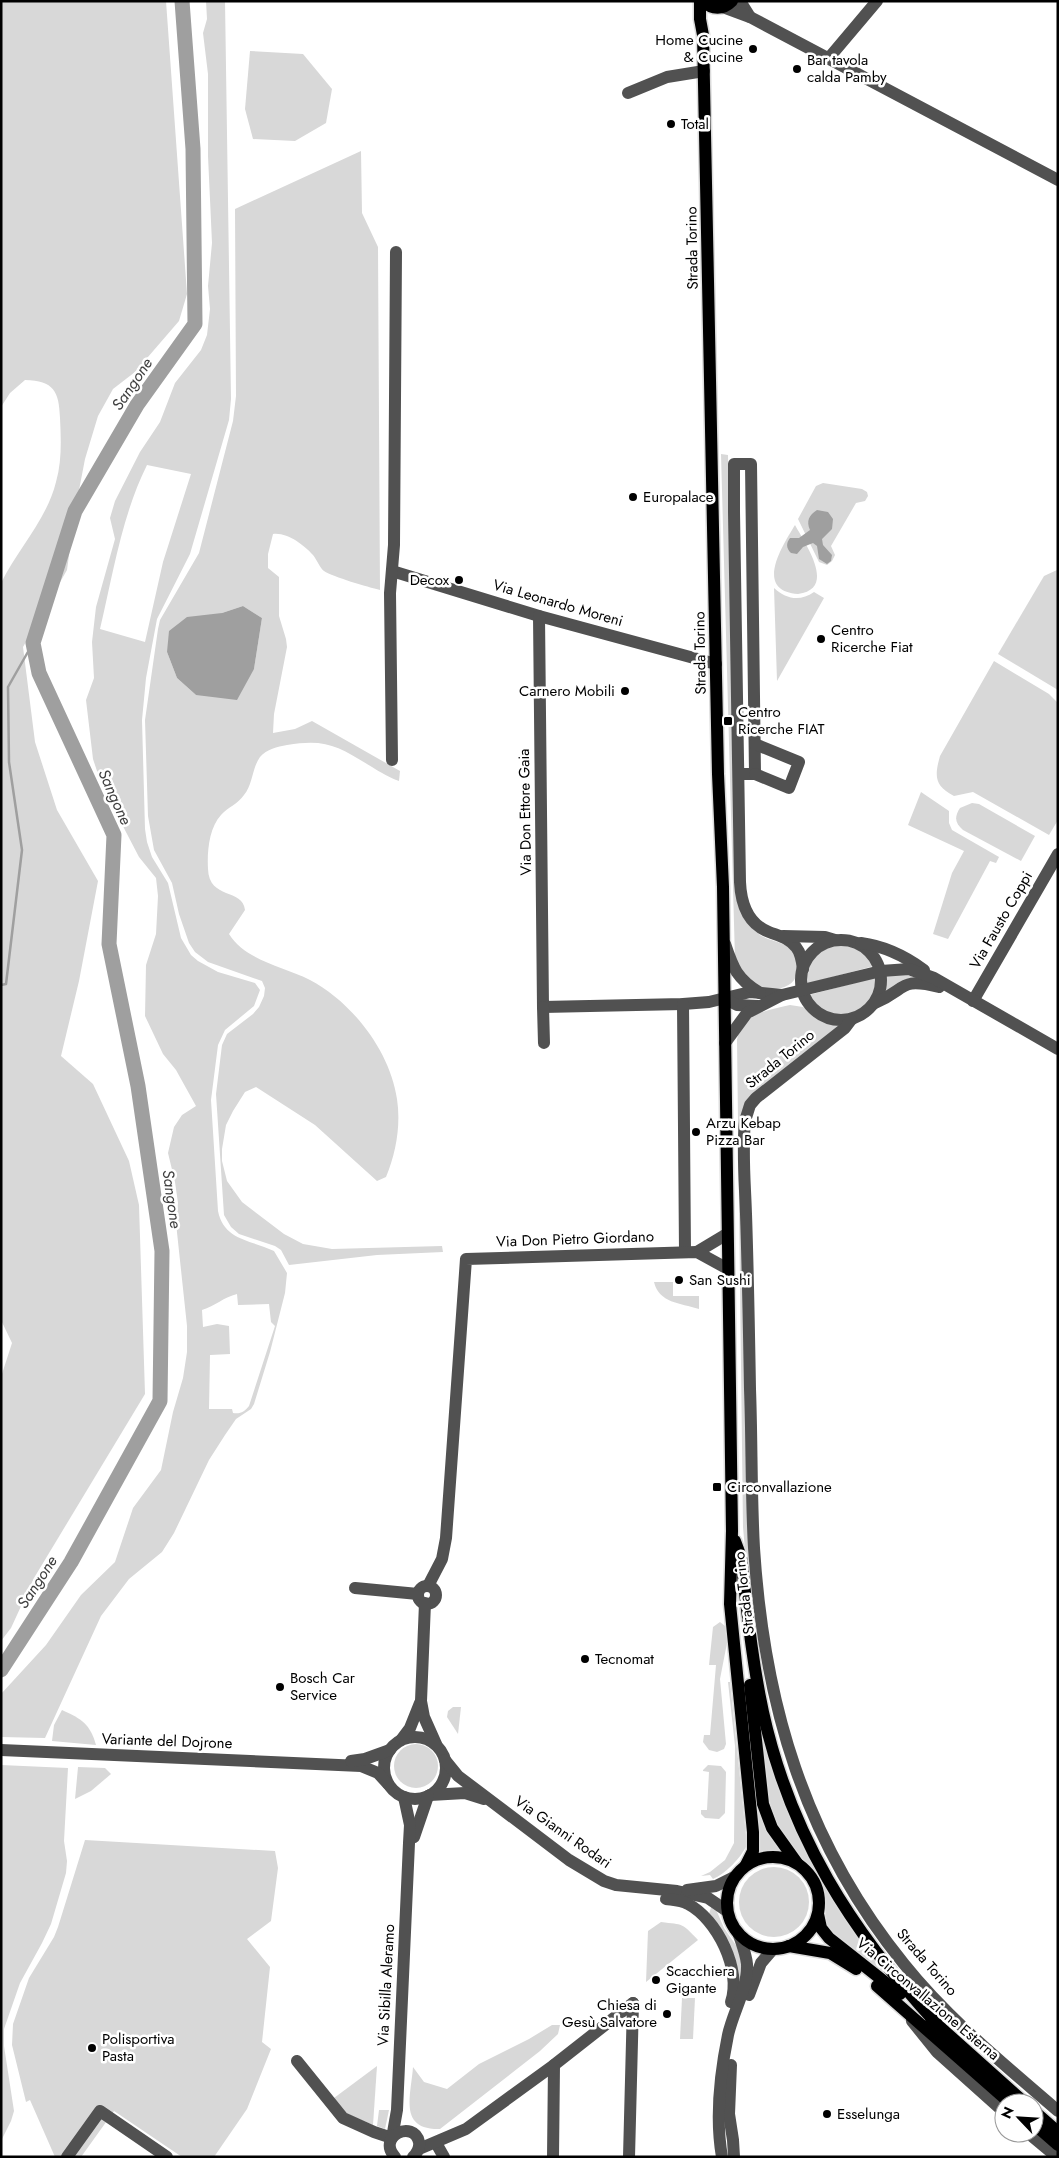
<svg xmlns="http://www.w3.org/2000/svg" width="1059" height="2158" viewBox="0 0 1059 2158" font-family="Jost,sans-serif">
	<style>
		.green { fill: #d8d8d8; fill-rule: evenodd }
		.water { fill: #9f9f9f }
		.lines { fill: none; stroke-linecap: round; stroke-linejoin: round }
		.stream { stroke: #9f9f9f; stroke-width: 2.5 }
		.river { stroke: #9f9f9f; stroke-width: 15 }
		.major-casing { stroke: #dbdbdb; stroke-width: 15 }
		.minor { stroke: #515151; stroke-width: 12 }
		.major { stroke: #000; stroke-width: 12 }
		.poi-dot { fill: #000; stroke: #fff; stroke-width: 2 }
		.labels { text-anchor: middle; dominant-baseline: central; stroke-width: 5; stroke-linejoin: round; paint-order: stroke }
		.poi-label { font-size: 15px; fill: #000; stroke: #fff; text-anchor: start }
		.street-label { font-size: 15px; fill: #000; stroke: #fff }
		.water-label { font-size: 16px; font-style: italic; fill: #404040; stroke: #fff }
	</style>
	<rect width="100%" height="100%" fill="#fff"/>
	<g class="green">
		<path d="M1,1H166L187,294L179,321L135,372L113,389L98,416L85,459L75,511L67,570L23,647L35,742L57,810L98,881L79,981L61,1056L93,1084L129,1161L139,1205L145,1394L34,1578L11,1628L1,1641V1377L12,1343L1,1320V583C18,549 47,519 56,482C62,461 61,439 60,418C59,391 54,381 25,380L10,393L1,407Z"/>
		<path d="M206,1H225L231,399L229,420L190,554L157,619L146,678L142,720L145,829L147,842L152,857L168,883L181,938L191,955L198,961L218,972L255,983L260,990L254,1006L225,1030L218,1045L211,1100L218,1211C224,1241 252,1240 274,1251L287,1273L285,1293L270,1352L254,1404L251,1409L236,1419L225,1435L209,1460L174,1533L162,1552L129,1579L101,1616L45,1738L1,1737V1694L46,1645L81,1595L115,1562L133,1508L161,1470L173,1412L183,1378L187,1352V1326L176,1223L178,1203L175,1182L168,1153L174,1127L182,1115L196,1106L176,1070L163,1054L145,1016L146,965L156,934L158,896L156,878L139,857L114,809L107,783L97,771L93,759L86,700L94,678L92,642L96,607L115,539L110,518L115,501L140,452L160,422L175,383L201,350L207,335L210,309L208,286L212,243L208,156V74L203,33L207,19ZM147,465L191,474L163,562L145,642L100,629C113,574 122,515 147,465ZM237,1294L238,1305L269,1304L271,1322L275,1326L249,1406C244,1412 241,1414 233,1413L232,1409H209L210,1355L230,1354L229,1326L217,1324L203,1327L202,1310C215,1306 224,1297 237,1294Z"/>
		<path d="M250,51L303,54L332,89L326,123L295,141L253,139L245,109Z"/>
		<path d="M361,151L362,213L378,247L380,590C368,587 333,577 324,571C320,568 317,560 313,555C304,545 287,532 273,534L268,554V568L279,577V616L286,639L287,647L274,714L273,733L295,729L312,721L400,771L399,781C390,778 380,772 372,767C339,747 327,738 287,745C277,747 267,749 260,757C252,768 253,784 244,795C238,804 228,807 221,815C209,828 207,852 208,869C209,900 243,888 245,910L229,934C246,961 283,966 310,980C352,1002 390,1051 397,1099C401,1125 396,1153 386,1177L377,1181L315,1125L256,1087L245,1092L233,1111L226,1125L222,1149V1161L227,1181L242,1202L284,1234L303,1244L332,1249L442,1246L443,1252L377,1255L289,1265L281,1250L275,1246L239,1234L231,1227L224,1215L216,1094L222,1045L227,1034L253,1014L259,1007L264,996L265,988L262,981L208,962L195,952L189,943L179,914L172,883L154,850L148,816L145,720L158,629L160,620L199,553L233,421L236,396L235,209ZM243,606L262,618L254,669L196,695L177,678L167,652L222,613Z"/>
		<path d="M721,454L728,455L736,891C743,910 747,931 768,939C778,942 785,944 793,950C795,956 799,967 797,973C793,994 759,992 747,979C742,974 739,965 735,959Z"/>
		<path d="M823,483L862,489L867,492L868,496L865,501L856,503L831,546L835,555L832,561L827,565L819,562L798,519L816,486Z"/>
		<path d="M795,525C804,542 838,589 798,594C753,591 783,545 795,525Z"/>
		<path d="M1057,570H1058V690L998,654L1044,576Z"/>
		<path d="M774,588C786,599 800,602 814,592L824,598L777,681Z"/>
		<path d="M994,661L1049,694L1058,703V820L1049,835L973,792L954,796C935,786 934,777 940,756Z"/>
		<path d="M921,792L949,811V823L952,830L999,857L996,863L990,861L948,939L933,934L952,873L964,851L908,825Z"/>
		<path d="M972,803L979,804L1035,836L1021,861L963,830C955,823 954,817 960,808Z"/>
		<path d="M836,945C853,944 866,950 874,966L806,984C805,964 817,950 836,945Z"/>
		<path d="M903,974L922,979L883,995L886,988L885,975Z"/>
		<path d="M877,977C880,1016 826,1031 809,995Z"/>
		<path d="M790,1005L803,1007L825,1023L843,1025L749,1101L751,1561H746L743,1527L737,1040C741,1013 769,1010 790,1005Z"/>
		<path d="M654,1282H673V1296H699V1309C680,1303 659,1303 654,1282Z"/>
		<path d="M720,1622L725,1626L727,1643L720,1679L726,1744L724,1749L717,1752L709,1750L703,1742L704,1735H710L716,1665H709L713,1627Z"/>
		<path d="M728,1682H730L747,1845C740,1859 726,1873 713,1879L710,1875L701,1876L710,1872L725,1860L734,1843L735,1746Z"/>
		<path d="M453,1707H461L458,1734L447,1717L448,1711Z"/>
		<path d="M62,1710C82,1719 90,1724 96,1745L52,1741L54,1725Z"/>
		<path d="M761,1723L848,1922L892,1982L828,1931C824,1917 828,1904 824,1890C818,1868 798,1859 786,1842C762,1808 763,1764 758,1724Z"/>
		<circle cx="416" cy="1766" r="22"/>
		<path d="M1,1765L68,1768L64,1841L67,1861L66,1873L51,1924L42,1943L20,1983L4,2029V2046L14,2111L11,2121L1,2141Z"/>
		<path d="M708,1765L721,1766L726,1772L725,1813L719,1819L705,1818L701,1814V1810H707L709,1772L703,1771V1770Z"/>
		<path d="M78,1767L105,1768L111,1774L91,1791L75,1799Z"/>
		<path d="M755,1792L771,1837L779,1850L759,1851L760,1839Z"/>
		<path d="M85,1840L275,1851L278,1868L271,1921L247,1939L270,1967L262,2042L271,2049L247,2109L214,2157H182L114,2111L81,2157H55L30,2100L26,2102L12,2045L13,2024L29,1978L54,1937L58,1927Z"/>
		<circle cx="774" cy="1902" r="35"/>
		<path d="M712,1904L715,1907L724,1928L742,1954L740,1985C738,1956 727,1936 709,1914Z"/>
		<path d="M661,1922C684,1925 681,1922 698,1940L646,1982L648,1931Z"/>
		<path d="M682,1998H695L693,2039H680Z"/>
		<path d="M552,2025H560L558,2034L540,2051L440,2129C398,2130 411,2096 413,2067L424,2082L447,2089L479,2064L529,2039Z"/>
		<path d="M377,2066L373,2125L345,2113L334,2098Z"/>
		<path d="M379,2110H389L385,2129L377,2126Z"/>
	</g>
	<g class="water">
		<path d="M817,510L828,512L833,519L832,529L822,539L823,545L832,555L831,561L827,564L819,559L817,546L813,543L803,547L797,554L791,553C786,548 786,543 790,538H799L810,530C806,521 809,515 817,510Z"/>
		<path d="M243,606L262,618L254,669L237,700L196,695L177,678L167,652L169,631L187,617L222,613Z"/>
	</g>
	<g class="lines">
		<path class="stream" d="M1,985L6,984L22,850L9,762L8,687L33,643"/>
		<path class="river" d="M1,1670L71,1562L160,1401L162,1251L138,1086L109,944L114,835L39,673L33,643L75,511L137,405L195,324L193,149L182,1"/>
		<g class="major-casing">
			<g id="major">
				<path d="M700,1V19L703,35L718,774L723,887L732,1531L730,1604L753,1832V1851L746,1865"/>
				<path d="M703,1C712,10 723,10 732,1"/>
				<path d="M735,1541L741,1557C747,1609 752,1661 763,1712C790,1835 851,1931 936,2023"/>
				<path d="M750,1685L763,1804L772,1828L797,1863"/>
				<circle cx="773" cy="1903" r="46"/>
				<path d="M818,1914L821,1928L829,1938L900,1994"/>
				<path d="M789,1946L830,1953L856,1969"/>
				<path d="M877,1986L1010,2103"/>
				<path d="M931,2019L1025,2103"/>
				<path d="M1034,2111L1058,2132"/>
				<path d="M1034,2124L1058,2145"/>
			</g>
		</g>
		<g class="minor">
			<path d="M740,1L750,17"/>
			<path d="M723,7L750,17L1058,180"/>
			<path d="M828,59L877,1"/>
			<path d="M628,93L667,77L704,71"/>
			<path d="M392,571L539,616L716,664"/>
			<path d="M539,616L543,1007L683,1004L709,1002L750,992L782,995"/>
			<path d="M392,760L390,593L394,545L396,252"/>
			<path d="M739,774H755L751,464H734V512L740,882C741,904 748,924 769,932C779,936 789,938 796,947C801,953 802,961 803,969"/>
			<path d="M755,774L789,788L799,762L755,744"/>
			<path d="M783,936L825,937L835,940"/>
			<circle cx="841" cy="980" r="40"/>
			<path d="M861,943C884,946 905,956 924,970"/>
			<path d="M725,944C733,968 737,979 760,993"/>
			<path d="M725,999L737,1005L758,1006"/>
			<path d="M973,1001L1058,854"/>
			<path d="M875,1003C908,989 898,977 939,987"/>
			<path d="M683,1004L685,1252"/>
			<path d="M543,1007L544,1043"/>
			<path d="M851,1020L845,1028L756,1098L750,1105L745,1121C742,1151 745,1183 746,1214C748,1272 749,1331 750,1389C752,1442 751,1495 754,1548C764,1703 804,1841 904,1964C948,2019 1005,2065 1058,2111"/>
			<path d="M725,1043L747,1013L782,995L881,971L909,969L934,978L1058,1049"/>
			<path d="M697,1252L727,1234"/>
			<path d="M428,1586L442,1559L446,1538L466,1259L697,1252L728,1269"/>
			<circle cx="427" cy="1595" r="9"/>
			<path d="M355,1588L418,1594"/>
			<path d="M425,1603L421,1701L424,1717L436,1744"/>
			<circle cx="415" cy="1768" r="31"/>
			<path d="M401,1740L410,1728L420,1703"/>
			<path d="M1,1750L361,1766L378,1773L388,1784"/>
			<path d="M445,1760L458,1776L569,1860L604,1881L616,1885L677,1891L708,1898L727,1911"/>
			<path d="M351,1761L365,1759L390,1750"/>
			<path d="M430,1795L465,1793L484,1799"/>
			<path d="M414,1837L428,1796"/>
			<path d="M687,1890L716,1886L734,1877"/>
			<path d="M666,1899C673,1900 681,1900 688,1904C717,1919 742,1970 731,2002"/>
			<path d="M749,1995L761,1963L773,1949"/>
			<path d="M912,2021L937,2052L1004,2112"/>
			<path d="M297,2061L343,2118L374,2132L392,2138L397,2110L409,1843L410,1825L404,1797"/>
			<path d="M731,2065L729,2114L733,2140L734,2157"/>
			<path d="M1028,2133L1057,2157"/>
			<path d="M436,2143L444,2157"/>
			<path d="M419,2149L466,2129L554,2065L633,2003"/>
			<path d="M67,2157L100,2111L167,2157"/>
			<path d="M395,2157C376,2136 414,2119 419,2142C420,2148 417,2153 413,2157"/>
			<path d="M553,2157L554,2065"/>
			<path d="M629,2157L633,2003"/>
			<path d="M722,2157C715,2117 720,2074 728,2035C733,2012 748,1988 747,1964C746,1954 742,1944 739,1935"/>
		</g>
		<use href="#major" class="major"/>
	</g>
	<g class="poi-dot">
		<circle cx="753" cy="49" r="5"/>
		<circle cx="797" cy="69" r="5"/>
		<circle cx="671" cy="124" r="5"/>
		<circle cx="633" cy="497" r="5"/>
		<circle cx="459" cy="580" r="5"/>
		<circle cx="821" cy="639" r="5"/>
		<circle cx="625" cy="691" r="5"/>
		<rect x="723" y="716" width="10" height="10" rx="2.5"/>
		<circle cx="696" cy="1132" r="5"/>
		<circle cx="679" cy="1280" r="5"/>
		<rect x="712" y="1482" width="10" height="10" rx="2.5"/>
		<circle cx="585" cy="1659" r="5"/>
		<circle cx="280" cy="1687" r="5"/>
		<circle cx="656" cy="1980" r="5"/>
		<circle cx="667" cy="2014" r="5"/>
		<circle cx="92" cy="2048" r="5"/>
		<circle cx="827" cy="2114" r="5"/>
	</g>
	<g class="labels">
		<g class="poi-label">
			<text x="743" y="40" text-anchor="end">Home Cucine<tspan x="743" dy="17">&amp; Cucine</tspan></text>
			<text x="807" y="60">Bar tavola<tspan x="807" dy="17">calda Pamby</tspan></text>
			<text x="681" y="124">Total</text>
			<text x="643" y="497">Europalace</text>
			<text x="449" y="580" text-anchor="end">Decox</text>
			<text x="831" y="630">Centro<tspan x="831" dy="17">Ricerche Fiat</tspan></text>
			<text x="615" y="691" text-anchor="end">Carnero Mobili</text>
			<text x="738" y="712">Centro<tspan x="738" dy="17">Ricerche FIAT</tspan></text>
			<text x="706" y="1123">Arzu Kebap<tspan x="706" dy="17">Pizza Bar</tspan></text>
			<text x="689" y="1280">San Sushi</text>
			<text x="727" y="1487">Circonvallazione</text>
			<text x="595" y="1659">Tecnomat</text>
			<text x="290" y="1678">Bosch Car<tspan x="290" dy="17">Service</tspan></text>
			<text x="666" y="1971">Scacchiera<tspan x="666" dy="17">Gigante</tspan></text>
			<text x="657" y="2005" text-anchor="end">Chiesa di<tspan x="657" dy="17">Gesù Salvatore</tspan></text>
			<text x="102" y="2039">Polisportiva<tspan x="102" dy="17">Pasta</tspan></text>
			<text x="837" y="2114">Esselunga</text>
		</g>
		<g class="street-label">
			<text transform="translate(692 248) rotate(-91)">Strada Torino</text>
			<text transform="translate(558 603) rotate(16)">Via Leonardo Moreni</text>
			<text transform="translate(700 653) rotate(-91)">Strada Torino</text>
			<text transform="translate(525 812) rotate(-91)">Via Don Ettore Gaia</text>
			<text transform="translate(1001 920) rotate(-60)">Via Fausto Coppi</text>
			<text transform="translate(780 1059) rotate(-39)">Strada Torino</text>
			<text transform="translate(575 1239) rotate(-2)">Via Don Pietro Giordano</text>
			<text transform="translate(744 1593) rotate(-97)">Strada Torino</text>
			<text transform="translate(167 1741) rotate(2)">Variante del Dojrone</text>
			<text transform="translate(563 1832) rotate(35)">Via Gianni Rodari</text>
			<text transform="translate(927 1962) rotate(49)">Strada Torino</text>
			<text transform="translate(386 1985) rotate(-87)">Via Sibilla Aleramo</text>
			<text transform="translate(928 1999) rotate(40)">Via Circonvallazione Esterna</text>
		</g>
		<g class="water-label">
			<text transform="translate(132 384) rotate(-56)">Sangone</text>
			<text transform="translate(115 797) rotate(66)">Sangone</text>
			<text transform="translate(172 1199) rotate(82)">Sangone</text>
			<text transform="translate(37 1582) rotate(-57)">Sangone</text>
		</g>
	</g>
	<rect width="1059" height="2158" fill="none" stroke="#000000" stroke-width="5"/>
	<g transform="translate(1019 2118) rotate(295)"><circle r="24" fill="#ffffff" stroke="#999999"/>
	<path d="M0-4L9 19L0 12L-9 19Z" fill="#000000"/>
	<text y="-8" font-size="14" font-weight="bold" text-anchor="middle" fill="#000000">N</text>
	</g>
</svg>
